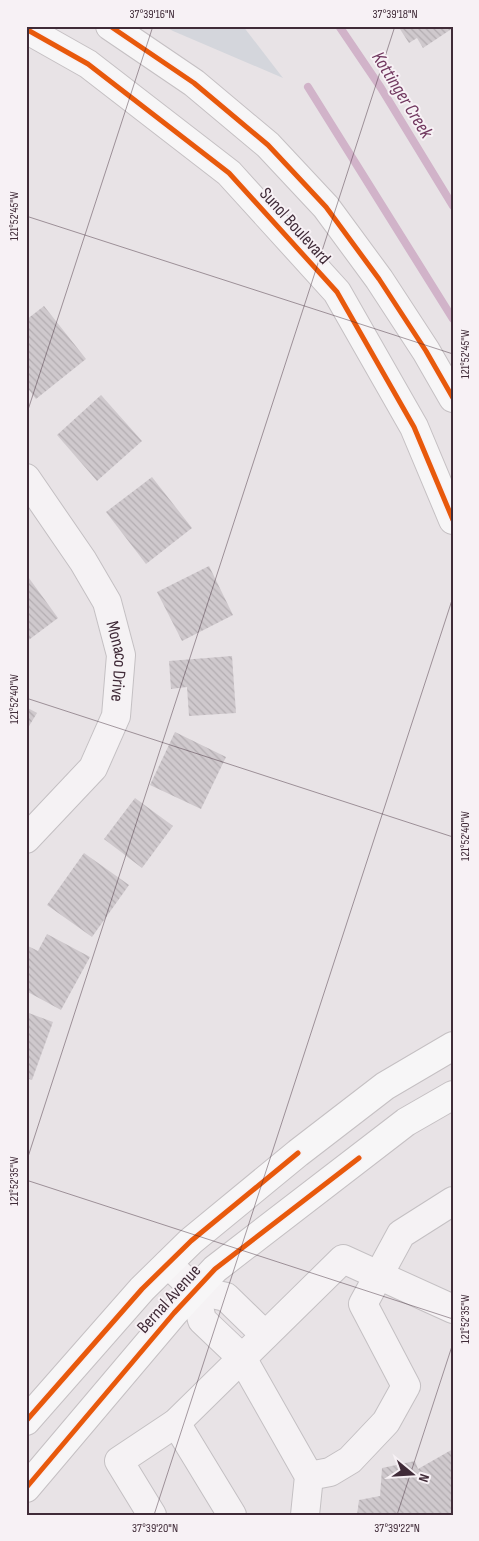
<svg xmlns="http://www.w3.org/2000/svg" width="479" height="1541" viewBox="0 0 479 1541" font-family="'Sofia Sans Condensed',sans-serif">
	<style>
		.green { fill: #d4d6dc }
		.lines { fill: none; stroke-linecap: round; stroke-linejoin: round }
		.stream { stroke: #d1b3c9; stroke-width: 8 }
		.building { fill: url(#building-back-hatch) }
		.minor-casing { stroke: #c4c0c3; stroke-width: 30 }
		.major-casing { stroke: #c5c0c3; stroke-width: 30 }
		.minor { stroke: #f5f2f4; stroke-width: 28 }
		.major { stroke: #f7f6f7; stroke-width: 28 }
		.cycleway-casing { stroke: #f7f1f5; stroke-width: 8 }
		.cycleway { stroke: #e8590c; stroke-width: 5 }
		.ticks { fill: none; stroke: #402b38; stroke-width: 1; stroke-opacity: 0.45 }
		.labels { text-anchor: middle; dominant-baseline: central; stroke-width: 4; stroke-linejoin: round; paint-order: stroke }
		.street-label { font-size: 18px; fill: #402b38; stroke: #f7f1f5 }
		.water-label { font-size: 19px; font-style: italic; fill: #71385f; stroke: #f7f1f5 }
		.neatline { fill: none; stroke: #402b38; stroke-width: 2 }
		.ticks-label { font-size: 12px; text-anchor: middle; fill: #402b38 }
	</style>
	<defs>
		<pattern id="building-back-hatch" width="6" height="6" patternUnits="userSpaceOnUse" patternTransform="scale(1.25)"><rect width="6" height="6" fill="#cfc9cd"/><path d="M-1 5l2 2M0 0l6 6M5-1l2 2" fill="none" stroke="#b3adb1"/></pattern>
	</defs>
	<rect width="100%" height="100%" fill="#e8e3e6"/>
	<path class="green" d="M164,26H243L283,78L173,31Z"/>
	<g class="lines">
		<g class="stream">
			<path d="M339,26L381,88L453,206"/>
			<path d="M308,87L453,319"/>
		</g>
	</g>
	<g class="building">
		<path d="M398,26H453V28L423,48L417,38L409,43Z"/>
		<path d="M44,306L86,359L36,399L26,386V320Z"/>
		<path d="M101,395L142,441L97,481L57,435Z"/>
		<path d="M152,477L192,528L146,564L106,512Z"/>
		<path d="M209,566L233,615L182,641L157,592Z"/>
		<path d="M26,574L58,618L26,642Z"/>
		<path d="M232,656L236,713L189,716L187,687L171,689L169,661Z"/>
		<path d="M26,707L37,713L26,731Z"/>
		<path d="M175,732L226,757L201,809L150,785Z"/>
		<path d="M135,798L173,826L142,868L104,839Z"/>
		<path d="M84,853L129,885L92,937L47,905Z"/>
		<path d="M47,934L90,957L61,1010L26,991V945L38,951Z"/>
		<path d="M26,1012L53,1022L32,1080L26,1078Z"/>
		<path d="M453,1449V1515H357L359,1500L380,1496L382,1468L415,1461L418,1469Z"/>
	</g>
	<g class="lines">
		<g class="minor-casing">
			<g id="minor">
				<path id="s1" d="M26,478L83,561L107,602L121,655L116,716L93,768L26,839"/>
				<path d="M168,1264L195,1290L226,1297L265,1335"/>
				<path d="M195,1290L202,1320L242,1358L309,1476L305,1515"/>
				<path d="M176,1423L232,1515"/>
				<path d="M309,1476L330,1472L350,1460L386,1422L406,1386L363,1304L401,1234L453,1201"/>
				<path d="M152,1515L119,1461L176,1423L343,1259L453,1309"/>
			</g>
		</g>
		<g class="major-casing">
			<g id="major">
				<path d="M110,26L194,83L268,145L326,207L379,279L426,351L453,398"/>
				<path d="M26,29L88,64L229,173L337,292L414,427L453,520"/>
				<path d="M26,1421L142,1289L191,1241L298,1153L385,1086L453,1046"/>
				<path d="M26,1488L174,1313L215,1269L406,1122L453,1095"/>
			</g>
		</g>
		<use href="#minor" class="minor"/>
		<use href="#major" class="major"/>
		<g class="cycleway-casing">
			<g id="cycleway">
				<path d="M110,26L194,83L268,145L326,207L379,279L426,351L453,398"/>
				<path d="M26,29L88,64L229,173L337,292L414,427L453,520"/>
				<path d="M26,1421L142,1289L191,1241L298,1153"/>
				<path d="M26,1488L174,1313L215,1269L359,1158"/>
			</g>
		</g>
		<use href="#cycleway" class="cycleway"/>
	</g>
	<path class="ticks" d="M26,216L453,354M26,416L153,26M26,698L453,837M26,1163L395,26M26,1180L453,1319M154,1515L453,597M397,1515L453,1343"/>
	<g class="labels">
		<g class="street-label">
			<text transform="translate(295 226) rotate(48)">Sunol Boulevard</text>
			<text stroke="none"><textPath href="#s1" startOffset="209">Monaco Drive</textPath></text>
			<text transform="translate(169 1299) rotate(-48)">Bernal Avenue</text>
		</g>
		<g class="water-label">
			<text transform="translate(402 95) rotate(58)">Kottinger Creek</text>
		</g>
	</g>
	<rect width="479" height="1541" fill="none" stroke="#f7f1f5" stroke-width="55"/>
	<g transform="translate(412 1474) rotate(108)" stroke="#f7f1f5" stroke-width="4" paint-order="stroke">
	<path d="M0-4L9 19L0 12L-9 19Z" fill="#402b38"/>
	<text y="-8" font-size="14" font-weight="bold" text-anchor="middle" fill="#402b38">N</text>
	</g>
	<rect x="28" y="28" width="424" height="1486" class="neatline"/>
	<g class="ticks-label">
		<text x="152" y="18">37°39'16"N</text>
		<text x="395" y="18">37°39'18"N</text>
		<text transform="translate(14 216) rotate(-90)" y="4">121°52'45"W</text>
		<text transform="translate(465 354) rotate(-90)" y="4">121°52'45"W</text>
		<text transform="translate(14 699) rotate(-90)" y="4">121°52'40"W</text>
		<text transform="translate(465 836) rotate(-90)" y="4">121°52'40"W</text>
		<text transform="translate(14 1181) rotate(-90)" y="4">121°52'35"W</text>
		<text transform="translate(465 1319) rotate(-90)" y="4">121°52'35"W</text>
		<text x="155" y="1532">37°39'20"N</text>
		<text x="397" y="1532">37°39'22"N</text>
	</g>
</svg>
